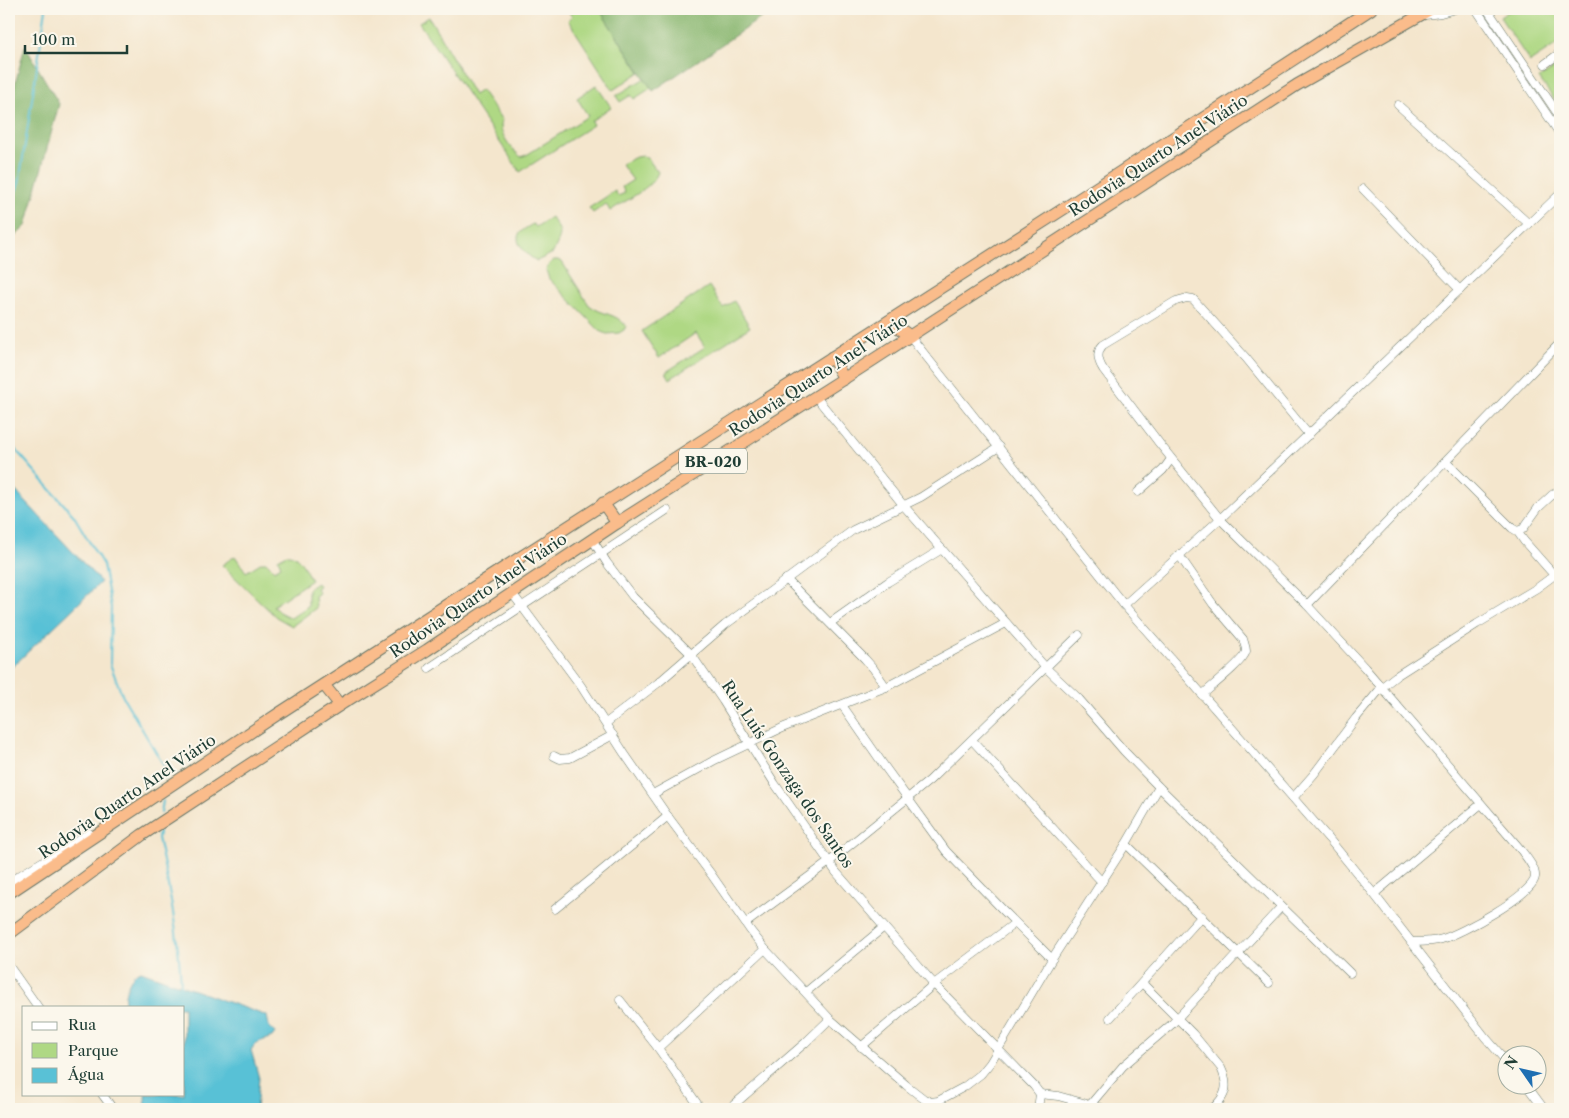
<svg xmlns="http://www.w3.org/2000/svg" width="1569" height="1118" viewBox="0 0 1569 1118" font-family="'Libre Caslon Text',serif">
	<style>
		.green { fill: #afd884; stroke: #678a5c }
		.forest { fill: #8bb872; stroke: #557a53 }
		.water { fill: #59c1d6; stroke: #3c7f85 }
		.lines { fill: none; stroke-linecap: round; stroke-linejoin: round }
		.stream { stroke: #59c1d6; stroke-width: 2 }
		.minor-casing { stroke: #6a786a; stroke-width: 9 }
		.highway-casing { stroke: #6a786a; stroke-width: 13 }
		.minor { stroke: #fff; stroke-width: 8 }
		.highway { stroke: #fabc8b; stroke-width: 11 }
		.labels { text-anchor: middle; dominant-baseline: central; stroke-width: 4; stroke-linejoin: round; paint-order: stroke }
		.shield { fill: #fbf7ec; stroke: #61756b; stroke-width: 1 }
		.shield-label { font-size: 15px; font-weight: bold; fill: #1f3d34 }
		.street-label { font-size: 16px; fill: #1f3d34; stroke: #fbf7ec }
	</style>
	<rect width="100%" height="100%" fill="#fbf7ec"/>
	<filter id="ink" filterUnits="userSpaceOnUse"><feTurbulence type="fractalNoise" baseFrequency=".02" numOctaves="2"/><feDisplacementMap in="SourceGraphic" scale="10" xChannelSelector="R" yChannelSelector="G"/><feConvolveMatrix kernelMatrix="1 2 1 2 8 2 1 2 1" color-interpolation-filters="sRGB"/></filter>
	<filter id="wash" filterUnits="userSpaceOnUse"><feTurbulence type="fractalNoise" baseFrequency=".0096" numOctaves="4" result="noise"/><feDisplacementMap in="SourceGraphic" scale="20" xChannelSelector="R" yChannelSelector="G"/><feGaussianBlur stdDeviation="1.12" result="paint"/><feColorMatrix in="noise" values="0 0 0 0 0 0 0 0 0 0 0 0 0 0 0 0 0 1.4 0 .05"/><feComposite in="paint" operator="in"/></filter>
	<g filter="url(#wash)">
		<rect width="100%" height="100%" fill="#f4e6cd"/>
		<g class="green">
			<path d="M567,9H599L640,72L613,90L568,20L572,17Z"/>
			<path d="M1512,9H1560V42L1530,62L1500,17Z"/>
			<path d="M429,17L474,95L481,90L502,120C497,133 512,149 521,157L528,154L588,116L577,98L596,85L611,107L591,121L593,125L520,172L419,23Z"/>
			<path d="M1560,65V108L1539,78Z"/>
			<path d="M645,78L651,88L634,99L631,95L620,102L616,96Z"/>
			<path d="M643,156L648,159L658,172C654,187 623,202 610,211L606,204L593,213L589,208L615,191L618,196L625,193L622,187L633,180L621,164L636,157Z"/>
			<path d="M551,217C564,235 561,234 553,253L537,261C529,257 514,244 519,234C522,230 529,226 533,224L536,227Z"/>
			<path d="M554,260H558L562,262L589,305C603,316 615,312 626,326L624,330L619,333L607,334L601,332L549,279L546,270L550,263Z"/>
			<path d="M709,286L723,308L734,301L750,327L670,379L666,372L705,347L696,333L659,358L642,331Z"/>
			<path d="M287,554C299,553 305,570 311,580L273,606L279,612L291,618L308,606V589L317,583L319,586L316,588L319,593L315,596L316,608L292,626L276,617L222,565L235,556L246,572L262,562H266L274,570L281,566L278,559Z"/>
		</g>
		<g class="forest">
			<path d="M599,9H774L653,91Z"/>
			<path d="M25,46L59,104L26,226L9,242V107Z"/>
		</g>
		<g class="water">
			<path d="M10,485L101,582L9,670V486Z"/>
			<path d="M141,971L267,1016L269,1026L275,1033L272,1037L256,1043L251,1050L259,1078L256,1109H146L145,1094H184V1007H126C122,995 128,984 134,974Z"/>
		</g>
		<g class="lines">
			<g class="stream">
				<path d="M9,210L19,183L46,9"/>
				<path d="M9,442L74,516L103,565L111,607L110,664L123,697L167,771L165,778"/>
				<path d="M161,813L163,801"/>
				<path d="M159,832L158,838C169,887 179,936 181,987"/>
			</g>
		</g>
	</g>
	<g filter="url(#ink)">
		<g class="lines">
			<g class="minor-casing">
				<g id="minor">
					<path d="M1476,9L1560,134"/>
					<path d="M1487,9L1560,117"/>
					<path d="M1425,15L1441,13L1455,9"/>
					<path d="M1545,64L1560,53"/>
					<path d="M1398,105L1529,224"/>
					<path d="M1363,189L1460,290"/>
					<path d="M910,336L1124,605L1329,839L1374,894L1485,1037L1506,1061"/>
					<path d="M816,397L904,506L1046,668L1079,699L1124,751L1159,787L1350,973"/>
					<path d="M1309,435L1246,358L1193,299L1187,298L1176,301L1103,345C1096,352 1098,361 1103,369L1159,443L1220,519L1307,605L1365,668L1521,850C1526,857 1536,868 1535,877C1533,895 1460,934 1442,939C1433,942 1422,942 1411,942"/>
					<path d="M1446,462L1512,528L1517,531L1523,529L1538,508L1552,495L1560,490"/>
					<path d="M1138,492L1163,470L1171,459"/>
					<path d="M1517,531L1524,541L1554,575"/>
					<path d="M592,539L607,563L633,597L691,654L723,701L775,784L836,872L934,984L1034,1086L1040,1094L1038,1109"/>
					<path d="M1179,555L1213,604L1243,639C1244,643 1246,647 1246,651C1245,660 1211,687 1202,695"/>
					<path d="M786,579L865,659L873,668L886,687"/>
					<path d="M512,593L581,686L624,753L669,818L711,874L750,930L765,949L830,1019L906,1085L924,1099L931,1102L938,1101L964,1087L981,1074L990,1063L1052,959L1126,844L1159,787"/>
					<path d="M1124,605L1220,519L1560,194"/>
					<path d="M1307,605L1560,343"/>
					<path d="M830,623L888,582L942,549"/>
					<path d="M429,668L667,510"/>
					<path d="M842,705L885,767L946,851L1004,911L1052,959"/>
					<path d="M606,723L658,683L725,625L853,530L921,497L999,447"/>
					<path d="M972,740L1102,882"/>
					<path d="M554,756L560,759L570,758L613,735"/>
					<path d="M653,794L713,761L782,728L886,687L1006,623"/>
					<path d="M1293,798L1314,774L1356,718L1382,687L1396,676L1477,624L1537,588L1560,571"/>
					<path d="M1126,844L1269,983"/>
					<path d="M9,882L89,833"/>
					<path d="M1374,894L1481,804"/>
					<path d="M555,909L668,816"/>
					<path d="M746,923L829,862L930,780L1079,635"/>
					<path d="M9,966L38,1007"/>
					<path d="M1142,983L1193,1034L1221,1068C1229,1085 1227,1096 1212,1109"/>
					<path d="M806,992L884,927"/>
					<path d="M620,1000L658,1048L701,1109"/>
					<path d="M1110,1018L1202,916"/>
					<path d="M861,1047L934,984L1015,923"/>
					<path d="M658,1048L765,949"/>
					<path d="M1527,1086L1544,1109"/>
					<path d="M102,1094L113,1109"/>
					<path d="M1040,1094L1058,1096L1105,1109"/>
					<path d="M1090,1105L1123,1066L1172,1024L1281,907"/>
					<path d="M729,1109L805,1043L830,1019"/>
				</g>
			</g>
			<g class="highway-casing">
				<g id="highway">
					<path d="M889,321L910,336"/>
					<path d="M832,357L844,379"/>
					<path d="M603,503L617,523"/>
					<path d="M324,685L340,705"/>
					<path d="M9,893L278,714L502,569L1082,197L1371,9"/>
					<path d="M9,934L142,835L340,705L427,650L617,523L859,369L1297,85L1431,9"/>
				</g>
			</g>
			<use href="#minor" class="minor"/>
			<use href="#highway" class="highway"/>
		</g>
	</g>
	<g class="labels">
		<rect class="shield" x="679" y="448.5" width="68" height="25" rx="4"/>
		<g class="shield-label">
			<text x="713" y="461">BR-020</text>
		</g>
		<g class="street-label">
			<text transform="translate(1158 155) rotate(-33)">Rodovia Quarto Anel Viário</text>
			<text transform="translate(818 375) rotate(-33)">Rodovia Quarto Anel Viário</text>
			<text transform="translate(478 595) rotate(-34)">Rodovia Quarto Anel Viário</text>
			<text transform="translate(788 774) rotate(56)">Rua Luís Gonzaga dos Santos</text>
			<text transform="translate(127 796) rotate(-34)">Rodovia Quarto Anel Viário</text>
		</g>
	</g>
	<rect width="1569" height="1118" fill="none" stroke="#fbf7ec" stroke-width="30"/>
	<rect x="22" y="1006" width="162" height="90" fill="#fbf7ec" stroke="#a3ada2"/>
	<rect x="32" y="1022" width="25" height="8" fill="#ffffff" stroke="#a3ada2"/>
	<text x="68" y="1030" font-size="15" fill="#1f3d34">Rua</text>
	<rect x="32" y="1043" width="25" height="15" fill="#afd884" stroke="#a3ada2"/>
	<text x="68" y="1056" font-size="15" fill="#1f3d34">Parque</text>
	<rect x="32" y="1068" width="25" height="15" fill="#59c1d6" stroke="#a3ada2"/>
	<text x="68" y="1080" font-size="15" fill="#1f3d34">Água</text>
	<g transform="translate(1522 1070) rotate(304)"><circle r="24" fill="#fbf7ec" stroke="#a3ada2"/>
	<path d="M0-4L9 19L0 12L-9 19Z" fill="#1f6fb2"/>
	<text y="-8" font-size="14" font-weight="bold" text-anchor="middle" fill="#1f3d34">N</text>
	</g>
	<path d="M25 45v8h102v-8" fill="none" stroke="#1f3d34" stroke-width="2.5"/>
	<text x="32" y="45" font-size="15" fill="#1f3d34" stroke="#fbf7ec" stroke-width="4" paint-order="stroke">100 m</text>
</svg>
